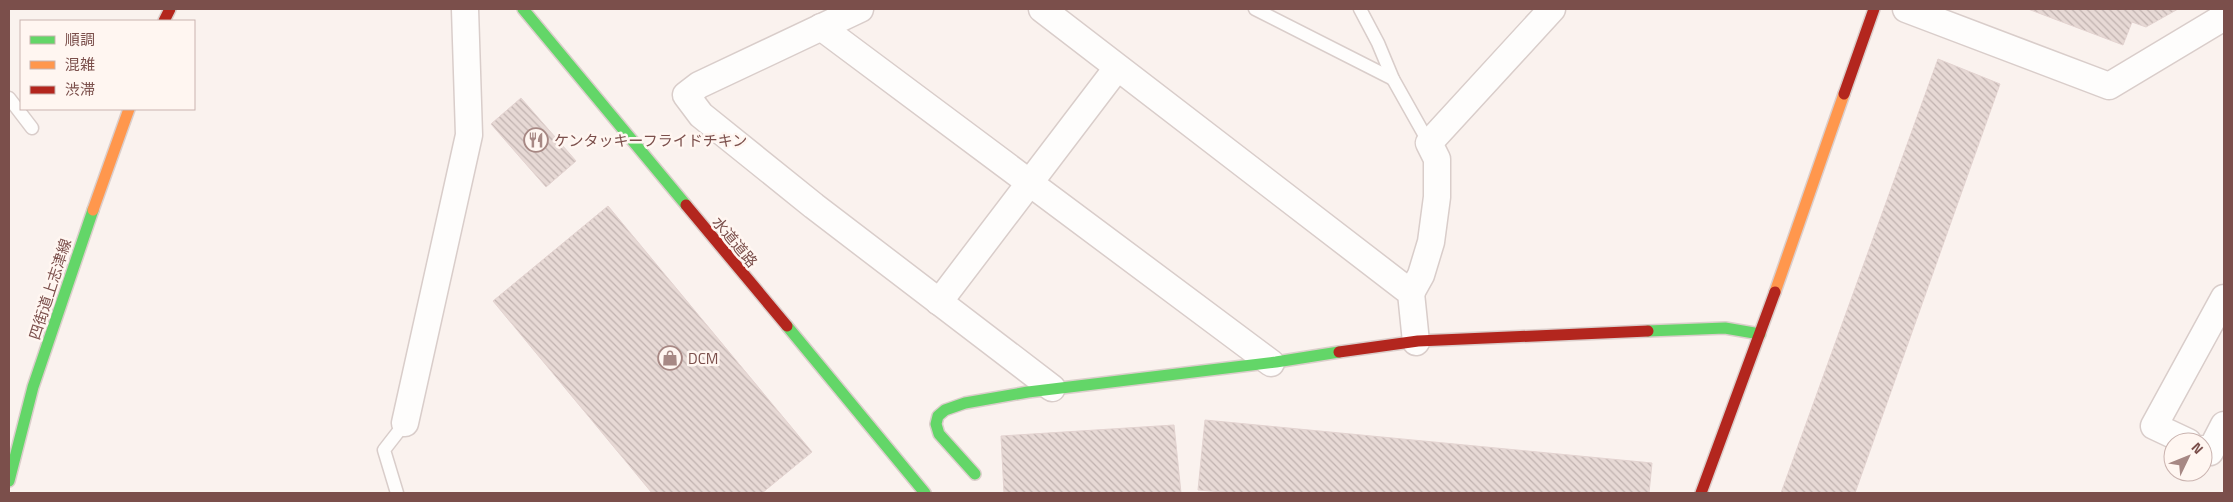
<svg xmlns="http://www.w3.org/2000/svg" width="2233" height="502" viewBox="0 0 2233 502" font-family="'Titillium Web','Noto Sans JP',sans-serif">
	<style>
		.building { fill: url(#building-back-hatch); stroke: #e3d3d0 }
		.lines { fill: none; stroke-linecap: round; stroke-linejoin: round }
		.lane-casing { stroke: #d9cdca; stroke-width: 15 }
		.street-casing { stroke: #d9cdca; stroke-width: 29 }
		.fast-casing { stroke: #dbcecb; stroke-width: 14 }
		.slow-casing { stroke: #dbcecb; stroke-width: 14 }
		.jam-casing { stroke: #dbcecb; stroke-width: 14 }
		.lane { stroke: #fefdfc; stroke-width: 12 }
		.street { stroke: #fefdfc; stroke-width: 26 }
		.fast { stroke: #63d668; stroke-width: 11 }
		.slow { stroke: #ff974d; stroke-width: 11 }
		.jam { stroke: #b3261e; stroke-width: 11 }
		.labels { text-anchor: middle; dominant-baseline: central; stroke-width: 5; stroke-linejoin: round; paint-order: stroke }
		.poi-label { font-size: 15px; fill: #7b4f4b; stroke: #fff6f1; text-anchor: start }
		.street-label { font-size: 15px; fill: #7b4f4b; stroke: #fff6f1 }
	</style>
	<defs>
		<pattern id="building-back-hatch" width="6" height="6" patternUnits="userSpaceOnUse" patternTransform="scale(1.25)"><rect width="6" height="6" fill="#e7d9d5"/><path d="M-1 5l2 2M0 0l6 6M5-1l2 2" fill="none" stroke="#c0b2af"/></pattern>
	</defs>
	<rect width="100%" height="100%" fill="#faf2ee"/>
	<g class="building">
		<path d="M2028,9H2178L2146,27L2132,22L2123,45Z"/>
		<path d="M1938,59L2000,84L1855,493H1781Z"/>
		<path d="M521,98L576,161L546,187L491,124Z"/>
		<path d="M608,206L812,452L762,493H652L493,301Z"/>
		<path d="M1205,420L1652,463L1649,493H1234L1198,490Z"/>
		<path d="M1174,425L1181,493H1004L1001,436Z"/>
	</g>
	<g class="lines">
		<g class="lane-casing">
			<g id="lane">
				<path d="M1255,9L1393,79"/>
				<path d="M1360,9L1378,43L1393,79L1429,143"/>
				<path d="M9,98L32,128"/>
				<path d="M397,493L384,450L405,423"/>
			</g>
		</g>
		<g class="street-casing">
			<g id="street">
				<path d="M860,9L699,85L686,95L701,115L814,206L1052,388"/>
				<path d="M1042,9L1411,293L1416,342"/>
				<path d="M1906,9L2109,86L2224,17"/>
				<path d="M821,27L1271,363"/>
				<path d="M1411,293L1421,275L1431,242L1437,197V159L1429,143L1552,9"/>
				<path d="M939,302L1117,68"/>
				<path d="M405,423L469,135L465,9"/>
				<path d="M2188,442L2154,426L2224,298"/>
				<path d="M2203,449L2210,452L2224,425"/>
			</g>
		</g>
		<g class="fast-casing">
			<g id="fast">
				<path d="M523,9L686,205"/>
				<path d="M787,326L925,493"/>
				<path d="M1648,331L1725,328L1760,334"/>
				<path d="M975,474L939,434L936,424L938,416L945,410L965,403L1028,392L1276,362L1339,352"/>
				<path d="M9,481L33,387L93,210"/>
			</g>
		</g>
		<g class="slow-casing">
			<g id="slow">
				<path d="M93,210L129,109"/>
				<path d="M1775,292L1844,94"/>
			</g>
		</g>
		<g class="jam-casing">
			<g id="jam">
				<path d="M164,21L170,9"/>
				<path d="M1844,94L1874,9"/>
				<path d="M686,205L787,326"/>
				<path d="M1339,352L1418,341L1648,331"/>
				<path d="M1701,493L1775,292"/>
			</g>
		</g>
		<use href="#lane" class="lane"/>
		<use href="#street" class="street"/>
		<use href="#fast" class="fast"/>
		<use href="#slow" class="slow"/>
		<use href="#jam" class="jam"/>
	</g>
	<defs>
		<g id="restaurant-ring" transform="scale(1.25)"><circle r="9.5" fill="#fff6f1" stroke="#a78884" stroke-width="1.5"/><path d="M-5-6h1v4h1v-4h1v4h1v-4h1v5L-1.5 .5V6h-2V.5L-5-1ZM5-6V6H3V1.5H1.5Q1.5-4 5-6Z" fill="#a78884"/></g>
		<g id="shop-ring" transform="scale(1.25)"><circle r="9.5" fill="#fff6f1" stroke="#a78884" stroke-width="1.5"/><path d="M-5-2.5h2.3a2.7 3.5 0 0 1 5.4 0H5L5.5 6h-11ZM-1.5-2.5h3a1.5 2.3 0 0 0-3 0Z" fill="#a78884"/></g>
	</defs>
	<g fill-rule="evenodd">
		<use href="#restaurant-ring" x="536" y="140"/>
		<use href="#shop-ring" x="670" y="358"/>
	</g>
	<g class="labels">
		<g class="poi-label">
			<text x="554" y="140">ケンタッキーフライドチキン</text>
			<text x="688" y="358">DCM</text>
		</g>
		<g class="street-label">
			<text transform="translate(735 242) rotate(50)">水道道路</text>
			<text transform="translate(50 289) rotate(-72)">四街道上志津線</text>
		</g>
	</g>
	<rect width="2233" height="502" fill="none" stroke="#7b4f4b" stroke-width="20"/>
	<rect x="20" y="20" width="175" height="90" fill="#fff6f1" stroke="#cab3af"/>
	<rect x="30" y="36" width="25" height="8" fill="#63d668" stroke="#cab3af"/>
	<text x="65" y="45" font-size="15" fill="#7b4f4b">順調</text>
	<rect x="30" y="61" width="25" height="8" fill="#ff974d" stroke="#cab3af"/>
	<text x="65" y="70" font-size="15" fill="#7b4f4b">混雑</text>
	<rect x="30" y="86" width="25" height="8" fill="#b3261e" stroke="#cab3af"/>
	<text x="65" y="95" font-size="15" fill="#7b4f4b">渋滞</text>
	<g transform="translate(2188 457) rotate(47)"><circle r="24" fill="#fff6f1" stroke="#cab3af"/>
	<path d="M0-4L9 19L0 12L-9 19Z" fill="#a78884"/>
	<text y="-8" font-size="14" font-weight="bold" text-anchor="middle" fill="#7b4f4b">N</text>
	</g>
</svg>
